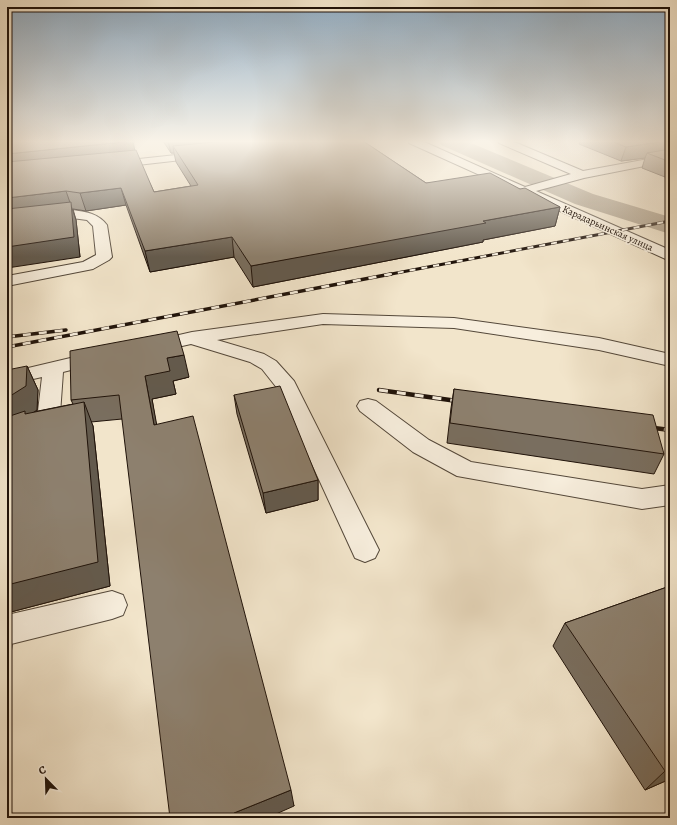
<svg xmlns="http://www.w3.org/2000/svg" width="677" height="825" viewBox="0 0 677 825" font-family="Alegreya,serif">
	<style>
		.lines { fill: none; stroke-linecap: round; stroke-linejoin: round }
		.river { fill: #ab9e89; fill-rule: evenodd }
		.minor-casing { stroke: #54483a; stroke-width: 2 }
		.minor { fill: #f7eedd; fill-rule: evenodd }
		.rail-far2-casing { stroke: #20130a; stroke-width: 3 }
		.rail-far1-casing { stroke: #20130a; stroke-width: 3.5 }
		.rail-casing { stroke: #20130a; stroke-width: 4.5 }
		.rail-far2 { stroke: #f7eedd; stroke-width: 2; stroke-dasharray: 6; stroke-linecap: butt }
		.rail-far1 { stroke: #f7eedd; stroke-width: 2.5; stroke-dasharray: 8; stroke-linecap: butt }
		.rail { stroke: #f7eedd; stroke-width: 3; stroke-dasharray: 9; stroke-linecap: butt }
		.wall { fill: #796e5f; stroke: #20130a }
		.shaded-wall { fill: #635a4d; stroke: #20130a }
		.building { fill: #8d806e; stroke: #20130a }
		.labels { text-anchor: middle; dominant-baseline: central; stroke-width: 3.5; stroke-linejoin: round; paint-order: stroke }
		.far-street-label { font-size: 10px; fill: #20130a; stroke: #f7eedd }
	</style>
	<rect width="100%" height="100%" fill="#f2e5cb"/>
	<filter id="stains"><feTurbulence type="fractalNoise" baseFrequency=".005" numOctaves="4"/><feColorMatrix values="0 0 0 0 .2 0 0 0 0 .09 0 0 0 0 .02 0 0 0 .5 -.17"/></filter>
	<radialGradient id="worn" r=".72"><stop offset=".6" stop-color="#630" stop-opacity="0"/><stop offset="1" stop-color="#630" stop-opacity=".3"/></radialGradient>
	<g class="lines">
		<path class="river" d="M438,141H466L593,194L670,217V234L575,204L441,145Z"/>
		<g class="minor-casing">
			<g id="minor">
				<path d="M408,141H422L525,187L571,174L499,143L498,141H512L583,171L670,155V161L584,178L536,191L670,250V261L409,143Z"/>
				<path d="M204,152L209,155L208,157L111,168L105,165L111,162Z"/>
				<path d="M72,210C86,212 98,213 107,225L112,257L109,260L93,269L7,286V276L83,262L96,255L93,226L87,220L72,218L7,227V219Z"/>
				<path d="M323,314L454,318L599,338L670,354V366L599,350L454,328L323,324L217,340L264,354L276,361L294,381L379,550L375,558L365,562L355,558L277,388L262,369L250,362L191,344L151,353L144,351L141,347L144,343L192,332Z"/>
				<path d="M100,351L107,353L110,357L107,361L63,372L60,414C48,432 27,439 7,445V429L21,423L38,411L42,377L7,385V373Z"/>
				<path d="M368,399L376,401L429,440L471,462L642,489L670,485V505L642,509L457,476L413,452L360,411L357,406L360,401Z"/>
				<path d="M112,591L123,595L127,605L123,615L112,619L7,645V615Z"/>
			</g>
		</g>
		<use href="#minor" class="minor"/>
		<g class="rail-far2-casing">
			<path id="rail-far2" d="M386,275L670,221"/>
		</g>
		<g class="rail-far1-casing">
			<g id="rail-far1">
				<path d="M7,337L66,330"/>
				<path d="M7,347L391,274"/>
			</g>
		</g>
		<g class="rail-casing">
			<g id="rail">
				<path d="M379,390L464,402"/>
				<path d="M646,427L670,430"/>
			</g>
		</g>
		<use href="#rail-far2" class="rail-far2"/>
		<use href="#rail-far1" class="rail-far1"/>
		<use href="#rail" class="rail"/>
	</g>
	<g class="wall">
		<path d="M7,141L134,150L154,192L191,186L176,162L174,153H171L163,141H363L426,183L520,189L560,207L555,226L483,240V242L253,287L234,257L150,272L126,205L86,211L73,209L76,220L80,257Z"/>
		<path d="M580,141H670V179L642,168L645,158L621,161L579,144Z"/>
		<path d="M27,366L38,390L37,410L33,412L73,404L71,400L189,377L173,381L176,394L152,399L156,424L294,806L122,419L91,422L93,426L110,586L7,613Z"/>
		<path d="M454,389L664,454L654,474L447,443L451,408Z"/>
		<path d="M234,395L318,480V500L266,513L237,414Z"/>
		<path d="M670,586V779L645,790L553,646L565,623Z"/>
	</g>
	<g class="shaded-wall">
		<path d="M133,141L136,157L7,170V154Z"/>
		<path d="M168,141H286L173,146L174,153H171Z"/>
		<path d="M666,141H670V154L647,153L645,158L621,161L626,147Z"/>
		<path d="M121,188L126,205L86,211L80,193Z"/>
		<path d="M66,191L76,220L80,257L7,268V198Z"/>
		<path d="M560,207L555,226L483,240V242L253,287L251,266L483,221Z"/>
		<path d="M232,237L234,257L150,272L145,251Z"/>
		<path d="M184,355L189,377L173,381L176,394L152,399L161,448L154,425L145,376L167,358Z"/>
		<path d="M27,366L38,390L37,410L27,417L7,428V398Z"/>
		<path d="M84,402L93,426L110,586L7,613V585Z"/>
		<path d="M318,480V500L266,513L263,493Z"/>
		<path d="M7,639L12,645L7,700Z"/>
		<path d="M670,769V779L645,790L665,771Z"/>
		<path d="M291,790L294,806L267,818H235L234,813Z"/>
	</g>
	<g class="building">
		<path d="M7,141H133L7,154Z"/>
		<path d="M224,141H363L426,183L490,173L520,189L525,188L560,207L483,221L486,223L251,266L232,237L145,251L121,188L80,193L66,191L7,198V162L136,150L154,192L198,185L173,146Z"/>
		<path d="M611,141H666L626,147Z"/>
		<path d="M670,149V162L647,153Z"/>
		<path d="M71,202L74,237L7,247V209Z"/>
		<path d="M177,331L184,355L167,358L170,371L145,376L154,425L193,416L291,790L234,813L235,818H170L119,395L71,400L70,351Z"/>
		<path d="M27,366L26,386L7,398V370Z"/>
		<path d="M280,386L318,480L263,493L234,395Z"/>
		<path d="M454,389L653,415L664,454L450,423Z"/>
		<path d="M84,402L98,562L7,585V417L25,411V414Z"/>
		<path d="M670,586V769L665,771L565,623Z"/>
	</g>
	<linearGradient id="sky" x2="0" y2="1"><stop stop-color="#8fabc2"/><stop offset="0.55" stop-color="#f9f3e8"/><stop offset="1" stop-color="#f9f3e8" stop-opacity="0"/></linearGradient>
	<rect width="677" height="257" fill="url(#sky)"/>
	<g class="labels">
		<g class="far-street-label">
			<text transform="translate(608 228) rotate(24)">Карадарьинская улица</text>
		</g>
	</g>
	<rect width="677" height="825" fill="none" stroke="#f2e5cb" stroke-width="24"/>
	<rect x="8" y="8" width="661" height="809" fill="none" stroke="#20130a" stroke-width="2"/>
	<rect x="12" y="12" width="653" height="801" fill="none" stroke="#20130a"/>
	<g transform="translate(46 779) rotate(337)" stroke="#f7eedd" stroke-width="3" paint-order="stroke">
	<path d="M0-3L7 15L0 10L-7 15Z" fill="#20130a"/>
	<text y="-6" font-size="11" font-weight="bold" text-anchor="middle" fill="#20130a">С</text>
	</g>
	<rect width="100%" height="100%" filter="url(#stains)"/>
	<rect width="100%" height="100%" fill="url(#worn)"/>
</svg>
